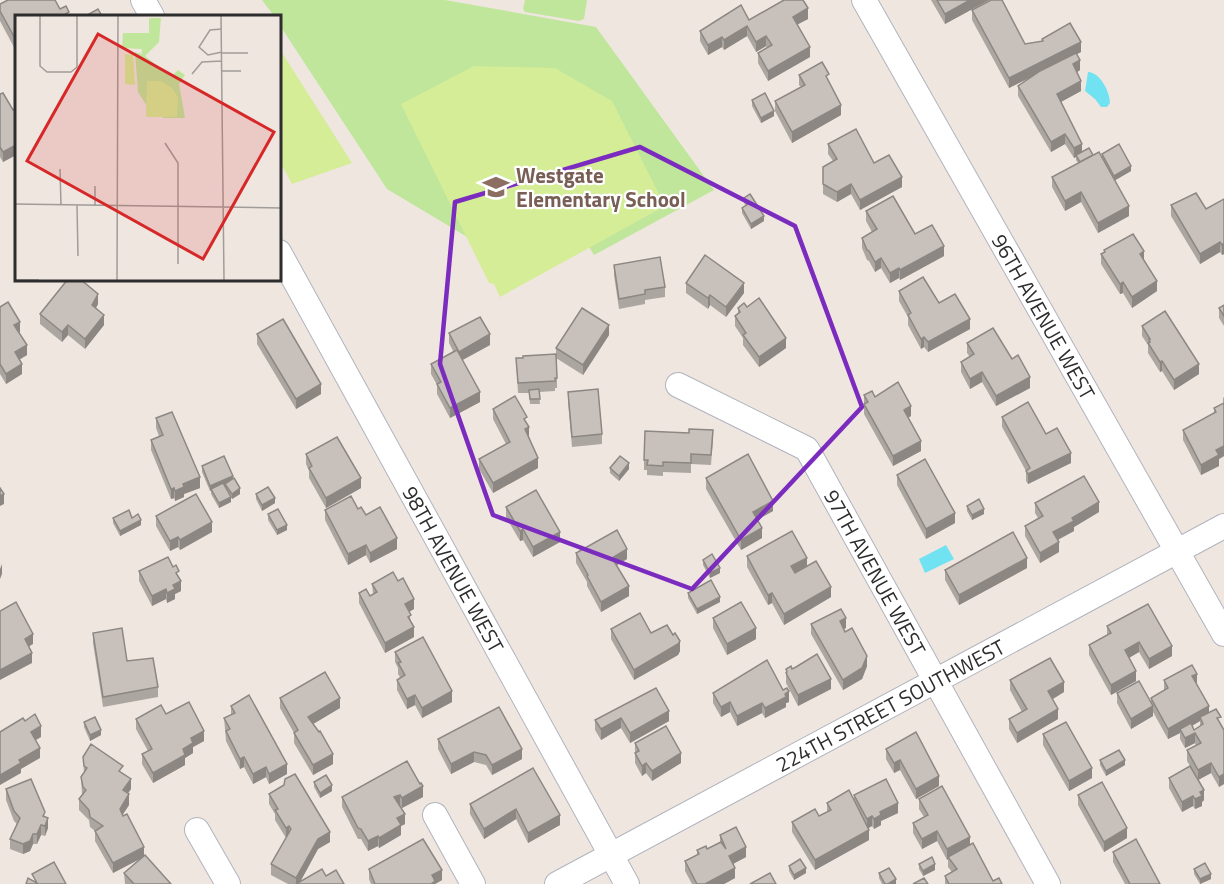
<svg xmlns="http://www.w3.org/2000/svg" width="1224" height="884" viewBox="0 0 1224 884" font-family="'Titillium Web',sans-serif">
	<style>
		.green { fill: #bfe69b }
		.pitch { fill: #d5ed97 }
		.water { fill: #71e2f2 }
		.lines { fill: none; stroke-linecap: round; stroke-linejoin: round }
		.minor-casing { stroke: #b0b4bd; stroke-width: 26 }
		.minor { stroke: #fff; stroke-width: 24 }
		.wall { fill: #aca6a1; fill-rule: evenodd }
		.shaded-wall { fill: #8c8783 }
		.building { fill: #c8c1bb; stroke: #8c8783; stroke-width: 1.5 }
		.marked { fill: none; stroke: #7b2cbf; stroke-width: 4.5; stroke-linejoin: round }
		.labels { text-anchor: middle; dominant-baseline: central; stroke-width: 4.5; stroke-linejoin: round; paint-order: stroke }
		.education-label { font-size: 21px; font-weight: bold; fill: #785e54; stroke: #fff; text-anchor: start }
		.street-label { font-size: 21px; fill: #2d2d2d; stroke: #fff }
		.inset-road { fill: none; stroke: #a19c98; stroke-width: 1.5 }
		.view { fill: #d62828; fill-opacity: 0.15; stroke: #d62828; stroke-width: 3 }
		.inset-edge { fill: none; stroke: #2d2d2d; stroke-width: 3 }
	</style>
	<rect width="100%" height="100%" fill="#efe6e0"/>
	<g class="green">
		<path d="M262,0H445L596,27L714,190L594,255L549,182L474,241L387,189L279,24V16H274Z"/>
		<path d="M525,0H587L584,19L579,21L525,12L523,9Z"/>
	</g>
	<g class="pitch">
		<path d="M279,48L352,163L292,184L279,160Z"/>
		<path d="M474,66L555,68L612,101L665,206L500,297L494,284L489,283L401,104Z"/>
	</g>
	<g class="water">
		<path d="M1088,72C1100,72 1110,92 1110,103L1107,107H1101L1095,99L1085,91Z"/>
		<path d="M946,545L954,559L925,573L919,559Z"/>
	</g>
	<g class="lines">
		<g class="minor-casing">
			<g id="minor">
				<path d="M143,0L152,16"/>
				<path id="s1" d="M864,0L1224,634"/>
				<path id="s2" d="M279,252L627,884"/>
				<path id="s3" d="M678,385L807,449L1048,884"/>
				<path d="M435,815L473,884"/>
				<path d="M197,830L228,884"/>
				<path id="s4" d="M557,884L1224,526"/>
			</g>
		</g>
		<use href="#minor" class="minor"/>
	</g>
	<g class="wall">
		<path d="M931,0H989L945,24Z"/>
		<path d="M0,4L60,9L69,16H16V51L0,21Z"/>
		<path d="M972,10L1025,44L1042,41V39L1081,52L1077,54L1080,70L1077,72L1081,91L1061,102L1082,152L1093,155L1102,156V154L1131,171L1115,180L1129,216L1098,233L1081,202L1065,211L1052,187V177L1078,163L1076,160V157L1074,158L1065,144L1051,152L1018,96V86L1031,77L1009,88L972,20Z"/>
		<path d="M808,19L797,24L810,57L768,81L758,63V53L767,48L766,46L756,52L747,36L724,50L722,47L708,55L700,41V31L749,20Z"/>
		<path d="M799,75L829,82L841,115L792,143L775,111V101L801,87L799,85Z"/>
		<path d="M0,94L13,110L16,108V155L3,162L0,157Z"/>
		<path d="M752,100L774,116L761,123L752,106Z"/>
		<path d="M828,144L874,163L902,187L860,210L851,194L837,202L823,194V167L833,161L828,154Z"/>
		<path d="M744,198L764,221L751,229L742,213V208L746,206L744,203Z"/>
		<path d="M1224,199V254L1222,255L1220,252L1200,264L1171,216V205L1206,209Z"/>
		<path d="M866,211L915,234L944,256L900,280L899,278L890,283L881,268L875,272L869,261L867,260L862,248V238L872,232L866,221Z"/>
		<path d="M1104,250L1157,291L1132,308L1123,293L1120,294L1101,264V254L1104,252Z"/>
		<path d="M614,265L665,287V297L645,300V304L619,309L614,275Z"/>
		<path d="M686,283L744,293L726,317L710,305L708,309L686,293Z"/>
		<path d="M899,291L939,303L970,329L928,352L924,347L921,349L908,325V317L899,301Z"/>
		<path d="M98,304L96,308L104,325L85,349L68,335L62,342L40,324V314Z"/>
		<path d="M1224,305V326L1219,318V308Z"/>
		<path d="M0,307L20,332H19L27,355L19,360L22,374L6,384L0,374Z"/>
		<path d="M747,307L786,348L759,367L743,345V338L735,326V316L738,314V308Z"/>
		<path d="M1142,326L1199,374L1174,390L1162,371L1160,372L1148,353V345L1142,336Z"/>
		<path d="M449,333L490,345L462,360L480,402L450,418L437,394V385L431,374V364L453,351L449,343Z"/>
		<path d="M257,334L321,394L296,409L257,344Z"/>
		<path d="M609,335L583,375L556,358V348Z"/>
		<path d="M967,343L1012,359L1030,388L996,406L982,382L970,389L961,372V362L970,357L967,353Z"/>
		<path d="M516,358L557,378V388H555V391L539,392L540,404H530L529,393H518Z"/>
		<path d="M568,392L602,434V444L572,447L568,402Z"/>
		<path d="M864,395L875,397L911,416L908,418L921,451L893,466L864,414Z"/>
		<path d="M1224,397V456L1219,459V466L1201,475L1183,440V430L1214,413V408L1223,403V398Z"/>
		<path d="M493,409L527,424L529,437L538,468L493,493L479,469V459L506,444L493,419Z"/>
		<path d="M1002,417L1046,434L1071,463L1028,484L1026,481V471L1002,427Z"/>
		<path d="M156,418L200,488L184,494V497L175,501L174,498L171,499L151,450V440L159,436L156,428Z"/>
		<path d="M713,440L711,465L691,464V473L663,472V476L647,475V470H644V460Z"/>
		<path d="M306,454L361,488L326,508L309,478V471L306,464Z"/>
		<path d="M202,466L233,479L240,494L232,499L230,496L231,502L219,508L211,494V490L210,491L202,472Z"/>
		<path d="M610,468L629,469L619,481L610,473Z"/>
		<path d="M897,475L955,523L926,539L897,485Z"/>
		<path d="M706,478L773,511L757,520L762,538L741,550L706,489Z"/>
		<path d="M256,494L275,503L262,511L256,499Z"/>
		<path d="M1035,503L1099,512L1074,527V531L1058,540L1059,552L1040,563L1025,536V526L1038,518L1035,513Z"/>
		<path d="M967,506L984,514L972,520L967,511Z"/>
		<path d="M506,507L560,542L533,557L523,540L520,541L506,517Z"/>
		<path d="M358,509L366,515L397,549L370,563L366,555L348,565L325,520V510Z"/>
		<path d="M268,514L287,530L277,535L268,520Z"/>
		<path d="M156,516L212,532L180,550L178,547L170,551L156,526Z"/>
		<path d="M113,518H132L141,525L120,536L113,523Z"/>
		<path d="M576,553L627,559L617,565L629,596L601,612L587,586V582L576,563Z"/>
		<path d="M747,556L807,566L831,597L784,625L772,603L768,605L747,567Z"/>
		<path d="M703,560L720,573L710,578L703,565Z"/>
		<path d="M1027,568L959,605L945,580V570Z"/>
		<path d="M139,571L179,578L181,591L175,594V599L167,603L166,599L152,606L139,581Z"/>
		<path d="M372,584L414,609L409,612L414,637L385,653L359,603V593L370,596L373,594Z"/>
		<path d="M688,593L720,602L697,614L688,598Z"/>
		<path d="M713,618L756,639L727,655L713,628Z"/>
		<path d="M811,624L846,628L844,629L867,666L862,679L843,690L811,634Z"/>
		<path d="M1107,626L1172,656L1149,669L1139,652L1129,658L1136,681L1111,695L1089,655V645L1107,635Z"/>
		<path d="M611,629L651,633L680,651L678,655L634,680L611,639Z"/>
		<path d="M93,633L127,661L158,687V697L103,707L93,643Z"/>
		<path d="M395,652L452,702L422,718L415,705L407,709L397,690V680L400,677L398,674V668L395,662Z"/>
		<path d="M786,669H792L831,689L798,706L786,683Z"/>
		<path d="M1010,680L1064,692L1052,699L1058,719L1017,743L1009,729V719L1022,712L1010,690Z"/>
		<path d="M1164,680L1197,684L1209,713L1221,724L1224,730V784L1219,787L1211,773L1198,780L1204,800L1202,802V806L1195,809L1193,806L1182,812L1169,788V778L1190,766L1187,761V750L1196,746L1195,743L1185,748L1180,739V733L1168,739L1153,712V716L1131,729L1117,703V693L1151,702V698L1164,691ZM1200,721V727L1194,730L1192,726Z"/>
		<path d="M656,688L669,721L630,743L621,728L601,740L595,730V720Z"/>
		<path d="M783,690L789,702L786,703V707L765,718L762,713L737,726L730,712L721,717L713,703V693Z"/>
		<path d="M280,698L340,708L313,724L333,764L313,775L294,743V733L280,708Z"/>
		<path d="M231,706L287,774L269,784L266,777L253,784L244,767L240,769L226,741L224,718L231,715Z"/>
		<path d="M166,714L204,741L193,747V753L185,758V765L153,783L142,764V754L148,751L136,729V719Z"/>
		<path d="M84,722L101,735L90,741L84,727Z"/>
		<path d="M1043,734L1092,778L1069,791L1043,745Z"/>
		<path d="M438,739L522,759L492,775L486,765L474,762L451,774L438,749Z"/>
		<path d="M635,743L681,763L652,781L646,773L642,776L635,763Z"/>
		<path d="M886,749L939,786L916,799L900,770L894,773L886,759Z"/>
		<path d="M83,757L123,773L131,789L128,793L129,805L122,815L144,856L171,884H125L124,873L142,857L113,873L95,841V831L90,827L89,820L79,810V799L82,795L81,777L84,773Z"/>
		<path d="M1100,760L1125,765L1106,776L1100,765Z"/>
		<path d="M407,761L423,797L402,808L399,805L405,824L401,826V835L379,848L378,846L368,851L361,839H358L342,807V797Z"/>
		<path d="M533,768L560,825L528,843L516,819L484,839L470,814V804Z"/>
		<path d="M314,782L332,791L320,798L314,787Z"/>
		<path d="M6,789L45,816L48,828L45,836L41,835L37,844H33L30,851L23,854L10,849V839L17,824L14,821L6,800Z"/>
		<path d="M269,794L330,842L318,849L300,882L326,876L344,884H288L271,875V864L286,838L275,820V814L269,804Z"/>
		<path d="M854,795L898,813L881,821V825L874,829L872,826L868,828L869,840L815,870L792,832V822L819,816L827,812V803L854,800Z"/>
		<path d="M1078,795L1127,838L1104,852L1078,805Z"/>
		<path d="M919,799L970,844L993,881L1002,884H945V876L952,872L948,867V859L947,860L937,841L922,849L913,833V823L924,817L919,809Z"/>
		<path d="M720,835L746,857L733,864L735,878L724,884H692L685,871V861L697,855V850L707,849L720,842Z"/>
		<path d="M1113,852L1160,884H1125L1113,862Z"/>
		<path d="M919,864L935,870L923,876L919,869Z"/>
		<path d="M789,866L806,873L794,880L789,871Z"/>
		<path d="M369,869L442,880L435,884H371L369,879Z"/>
		<path d="M1194,869L1211,879L1200,884L1194,874Z"/>
		<path d="M879,873L896,884H882L879,878Z"/>
	</g>
	<g class="shaded-wall">
		<path d="M970,0H989L945,24V14Z"/>
		<path d="M808,8V19L793,27V17Z"/>
		<path d="M747,26V36L724,50V40Z"/>
		<path d="M766,36V46L756,52V42Z"/>
		<path d="M722,37V47L708,55V45Z"/>
		<path d="M1081,42V52L1009,88V78Z"/>
		<path d="M810,47V57L768,81V71Z"/>
		<path d="M1080,60V70L1073,75V64Z"/>
		<path d="M1081,81V91L1057,104V94Z"/>
		<path d="M841,105V115L792,143V132Z"/>
		<path d="M774,111V116L761,123V118Z"/>
		<path d="M1065,134V144L1051,152V142Z"/>
		<path d="M1082,144V154L1076,155V157L1074,158V148Z"/>
		<path d="M16,145V155L3,162V152Z"/>
		<path d="M1131,166V171L1114,181V176Z"/>
		<path d="M902,177V187L860,210V200Z"/>
		<path d="M851,184V194L837,202V192Z"/>
		<path d="M1081,192V202L1065,211V201Z"/>
		<path d="M1129,206V216L1098,233V223Z"/>
		<path d="M764,216V221L751,229V224Z"/>
		<path d="M1220,242V252L1200,264V254Z"/>
		<path d="M1224,243V254L1222,255V245Z"/>
		<path d="M944,246V256L900,280V270Z"/>
		<path d="M1144,251V261L1140,254Z"/>
		<path d="M881,258V268L875,272V262Z"/>
		<path d="M899,268V278L890,283V273Z"/>
		<path d="M1157,281V291L1132,308V297Z"/>
		<path d="M1123,282V293L1120,294V284Z"/>
		<path d="M744,283V293L726,317V307Z"/>
		<path d="M98,294V304L92,315V305Z"/>
		<path d="M710,295V305L708,309V298Z"/>
		<path d="M104,315V325L85,349V339Z"/>
		<path d="M970,319V329L928,352V342Z"/>
		<path d="M20,322V332L14,335V325Z"/>
		<path d="M68,325V335L62,342V332Z"/>
		<path d="M609,325V335L583,375V365Z"/>
		<path d="M490,334V345L459,362V352Z"/>
		<path d="M924,337V347L921,349V339Z"/>
		<path d="M786,338V348L759,367V357Z"/>
		<path d="M27,345V355L15,362V352Z"/>
		<path d="M1162,361V371L1160,372V362Z"/>
		<path d="M22,364V374L6,384V374Z"/>
		<path d="M1199,364V374L1174,390V380Z"/>
		<path d="M982,372V382L970,389V379Z"/>
		<path d="M1030,377V388L996,406V396Z"/>
		<path d="M321,384V394L296,409V399Z"/>
		<path d="M480,392V402L450,418V408Z"/>
		<path d="M911,406V416L904,420V410Z"/>
		<path d="M529,427V437L525,429Z"/>
		<path d="M921,441V451L893,466V456Z"/>
		<path d="M1224,446V456L1219,459V466L1201,475V465L1216,450Z"/>
		<path d="M1071,453V463L1028,484V474Z"/>
		<path d="M538,458V468L493,493V483Z"/>
		<path d="M629,463V469L619,481V476Z"/>
		<path d="M233,476V481L210,491V486Z"/>
		<path d="M200,477V488L184,494V497L175,501V491L183,484Z"/>
		<path d="M361,478V488L326,508V498Z"/>
		<path d="M174,488V498L171,499V489Z"/>
		<path d="M240,488V494L232,499V494Z"/>
		<path d="M4,494V504L0,506V496Z"/>
		<path d="M231,497V502L219,508V503Z"/>
		<path d="M275,498V503L262,511V505Z"/>
		<path d="M773,501V511L753,522V512Z"/>
		<path d="M1099,502V512L1074,527V531L1053,542V532L1072,518Z"/>
		<path d="M984,509V514L972,520V515Z"/>
		<path d="M955,513V523L926,539V529Z"/>
		<path d="M141,520V525L120,536V531Z"/>
		<path d="M212,522V532L180,550V540Z"/>
		<path d="M287,525V530L277,535V530Z"/>
		<path d="M762,528V538L741,550V540Z"/>
		<path d="M523,529V540L520,541V531Z"/>
		<path d="M560,532V542L533,557V547Z"/>
		<path d="M178,537V547L170,551V541Z"/>
		<path d="M397,538V549L370,563V553Z"/>
		<path d="M1059,542V552L1040,563V553Z"/>
		<path d="M366,545V555L348,565V554Z"/>
		<path d="M627,549V559L612,568V558Z"/>
		<path d="M807,558V568L791,576V566Z"/>
		<path d="M1027,558V568L959,605V595Z"/>
		<path d="M2,564V574L0,579V569Z"/>
		<path d="M720,568V573L710,578V573Z"/>
		<path d="M181,581V591L175,594V599L167,603V593L173,585Z"/>
		<path d="M629,586V596L601,612V602Z"/>
		<path d="M831,587V597L784,625V614Z"/>
		<path d="M166,589V599L152,606V596Z"/>
		<path d="M772,593V603L768,605V595Z"/>
		<path d="M720,597V602L697,614V609Z"/>
		<path d="M414,599V609L405,614V604Z"/>
		<path d="M846,618V628L840,631V621Z"/>
		<path d="M414,627V637L385,653V643Z"/>
		<path d="M756,628V639L727,655V644Z"/>
		<path d="M33,634V644L25,649V639Z"/>
		<path d="M680,641V651L678,655L634,680V670Z"/>
		<path d="M1139,642V652L1125,660V650Z"/>
		<path d="M1172,646V656L1149,669V659Z"/>
		<path d="M32,653V663L0,680V670Z"/>
		<path d="M867,656V666L862,679L843,690V680Z"/>
		<path d="M1136,671V681L1111,695V685Z"/>
		<path d="M1197,674V684L1192,676Z"/>
		<path d="M831,679V689L798,706V695Z"/>
		<path d="M1064,682V692L1048,702V691Z"/>
		<path d="M452,691V702L422,718V708Z"/>
		<path d="M789,691V702L786,703V707L765,718V708Z"/>
		<path d="M415,695V705L407,709V699Z"/>
		<path d="M340,698V708L308,727V717Z"/>
		<path d="M730,702V712L721,717V707Z"/>
		<path d="M762,703V713L737,726V716Z"/>
		<path d="M1153,706V716L1131,729V719Z"/>
		<path d="M1209,706V716L1200,717V721L1181,732L1180,729V733L1168,739V729Z"/>
		<path d="M1058,709V719L1017,743V733Z"/>
		<path d="M669,711V721L630,743V733Z"/>
		<path d="M621,718V728L601,740V729Z"/>
		<path d="M41,726V737L31,743V732Z"/>
		<path d="M101,730V735L90,741V735Z"/>
		<path d="M204,731V741L193,747V753L185,758V765L153,783V773L183,749L191,738Z"/>
		<path d="M1195,733V743L1185,748V738Z"/>
		<path d="M40,748V758L21,769V773L0,785V775L19,760Z"/>
		<path d="M522,749V759L492,775V765Z"/>
		<path d="M474,752V762L451,774V764Z"/>
		<path d="M681,753V763L652,781V771Z"/>
		<path d="M333,754V764L313,775V765Z"/>
		<path d="M244,757V767L240,769V759Z"/>
		<path d="M900,760V770L894,773V763Z"/>
		<path d="M1125,760V765L1106,776V771Z"/>
		<path d="M646,763V773L642,776V766Z"/>
		<path d="M1211,763V773L1198,780V770Z"/>
		<path d="M287,764V774L269,784V774Z"/>
		<path d="M266,767V777L253,784V774Z"/>
		<path d="M1092,768V778L1069,791V781Z"/>
		<path d="M1224,774V784L1219,787V777Z"/>
		<path d="M939,776V786L916,799V789Z"/>
		<path d="M131,779V789L123,800V790Z"/>
		<path d="M332,785V791L320,798V793Z"/>
		<path d="M423,786V797L402,808V798Z"/>
		<path d="M1204,790V800L1202,802V806L1195,809V799L1200,792Z"/>
		<path d="M129,794V805L120,819V809Z"/>
		<path d="M400,795V805L394,808V797Z"/>
		<path d="M1193,796V806L1182,812V802Z"/>
		<path d="M898,803V813L881,821V825L874,829V819L880,812Z"/>
		<path d="M516,809V819L484,839V829Z"/>
		<path d="M405,814V824L401,826V835L379,848V838L397,818Z"/>
		<path d="M560,815V825L528,843V833Z"/>
		<path d="M872,816V826L867,829V819Z"/>
		<path d="M48,818V828L45,836V826Z"/>
		<path d="M41,825V835L37,844V834Z"/>
		<path d="M289,826V836L286,838V828Z"/>
		<path d="M1127,828V838L1104,852V842Z"/>
		<path d="M869,830V840L815,870V860Z"/>
		<path d="M937,831V841L922,849V839Z"/>
		<path d="M330,832V842L318,849L299,884H296V878L318,839Z"/>
		<path d="M33,834V844L30,851L23,854V844Z"/>
		<path d="M378,836V846L368,851V841Z"/>
		<path d="M970,837V847L948,857V859L947,860V849Z"/>
		<path d="M144,847V857L113,873V863Z"/>
		<path d="M746,847V857L729,866V856Z"/>
		<path d="M935,864V870L923,876V871Z"/>
		<path d="M735,868V878L724,884H705Z"/>
		<path d="M806,868V873L794,880V875Z"/>
		<path d="M442,870V880L435,884H431L432,875Z"/>
		<path d="M1211,874V879L1200,884V879Z"/>
		<path d="M896,879V884H888Z"/>
	</g>
	<g class="building">
		<path d="M8,0H55L60,9L66,6L69,12L64,15V16H16V40L0,11V4Z"/>
		<path d="M784,0H803L808,8L793,17L810,47L768,71L758,53L772,45L766,36L756,42L747,26L724,40L722,37L708,45L700,31L741,5L749,20Z"/>
		<path d="M937,0H970L945,14Z"/>
		<path d="M991,0H1002L1025,44L1043,41L1042,39L1070,23L1081,42L1009,78L972,10Z"/>
		<path d="M98,9L102,16H90L89,14Z"/>
		<path d="M1076,53L1080,60L1073,64L1081,81L1057,94L1082,144L1074,148L1065,134L1051,142L1018,86L1040,71Z"/>
		<path d="M822,62L829,74L826,76L841,105L792,132L775,101L805,85L799,75Z"/>
		<path d="M3,93L13,110L16,108V145L3,152L0,147V94Z"/>
		<path d="M765,93L774,111L761,118L752,100Z"/>
		<path d="M856,129L874,163L889,155L902,177L860,200L851,184L837,192L823,184V167L837,159L828,144Z"/>
		<path d="M1119,144L1131,166L1114,176L1102,154Z"/>
		<path d="M1089,148L1093,155L1080,162L1076,155Z"/>
		<path d="M1099,152L1129,206L1098,223L1081,192L1065,201L1052,177Z"/>
		<path d="M1196,193L1206,209L1224,199V243L1222,245L1220,242L1200,254L1171,205Z"/>
		<path d="M750,194L764,216L751,224L742,208L748,204L744,198Z"/>
		<path d="M893,196L915,234L932,225L944,246L900,270L899,268L890,273L881,258L875,262L869,251L867,250L862,238L877,229L866,211Z"/>
		<path d="M1133,234L1144,251L1140,254L1157,281L1132,297L1123,282L1120,284L1101,254L1105,252L1104,250Z"/>
		<path d="M705,255L744,283L726,307L710,295L708,298L686,283Z"/>
		<path d="M660,257L665,287L645,290V294L619,299L614,265Z"/>
		<path d="M923,277L939,303L955,294L970,319L928,342L924,337L921,339L908,315L911,313L899,291Z"/>
		<path d="M68,279H80L98,294L92,305L104,315L85,339L68,325L62,332L40,314Z"/>
		<path d="M759,298L786,338L759,357L743,335L746,333L735,316L740,312L738,308L744,303L747,307Z"/>
		<path d="M8,302L20,322L14,325L27,345L15,352L22,364L6,374L0,364V307Z"/>
		<path d="M1224,305V316L1219,308Z"/>
		<path d="M582,308L609,325L583,365L556,348Z"/>
		<path d="M1165,311L1199,364L1174,380L1162,361L1160,362L1148,343L1150,342L1149,339H1150L1142,326Z"/>
		<path d="M480,317L490,334L459,352L449,333Z"/>
		<path d="M283,319L321,384L296,399L257,334Z"/>
		<path d="M993,328L1012,359L1018,355L1030,377L996,396L982,372L970,379L961,362L974,354L967,343Z"/>
		<path d="M457,350L480,392L450,408L437,384L441,382L431,364Z"/>
		<path d="M556,354L557,378H555V381L518,383L516,358H523V356Z"/>
		<path d="M898,382L911,406L904,410L921,441L893,456L864,404L868,402L864,395L872,391L875,397Z"/>
		<path d="M539,389L540,399H530L529,390Z"/>
		<path d="M598,389L602,434L572,437L568,392Z"/>
		<path d="M515,396L527,417L524,419L529,427L525,429L538,458L493,483L479,459L510,442L493,409Z"/>
		<path d="M1028,402L1046,434L1057,428L1071,453L1028,474L1026,471L1030,468L1002,417Z"/>
		<path d="M1224,403V446L1216,450L1219,455L1201,465L1183,430L1216,412L1214,408Z"/>
		<path d="M172,412L200,477L183,484L184,487L175,491L174,488L171,489L151,440L163,435L156,418Z"/>
		<path d="M689,429L713,430L711,455L691,454V463L663,462V466L647,465L648,460H644L645,431L689,433Z"/>
		<path d="M337,437L361,478L326,498L309,468L312,466L306,454Z"/>
		<path d="M748,454L773,501L753,512L762,528L741,540L706,478Z"/>
		<path d="M224,456L233,476L210,486L202,466Z"/>
		<path d="M620,456L629,463L619,476L610,468Z"/>
		<path d="M925,459L955,513L926,529L897,475Z"/>
		<path d="M1084,476L1099,502L1072,518L1074,521L1053,532L1059,542L1040,553L1025,526L1043,516L1035,503Z"/>
		<path d="M234,478L240,488L232,494L225,484Z"/>
		<path d="M223,483L231,497L219,503L211,489Z"/>
		<path d="M268,487L275,498L262,505L256,494Z"/>
		<path d="M0,488L4,494L0,496Z"/>
		<path d="M536,490L560,532L533,547L523,529L520,531L506,507Z"/>
		<path d="M196,494L212,522L180,540L178,537L170,541L156,516Z"/>
		<path d="M351,496L358,509L361,507L366,515L380,507L397,538L370,553L366,545L348,554L325,510Z"/>
		<path d="M979,499L984,509L972,515L967,506Z"/>
		<path d="M278,509L287,525L277,530L268,514Z"/>
		<path d="M129,510L132,518L138,514L141,520L120,531L113,518Z"/>
		<path d="M617,530L627,549L612,558L629,586L601,602L587,576L588,575L576,553Z"/>
		<path d="M792,531L807,558L791,566L795,573L816,561L831,587L784,614L772,593L768,595L747,556Z"/>
		<path d="M1013,532L1027,558L959,595L945,570Z"/>
		<path d="M712,554L720,568L710,573L703,560Z"/>
		<path d="M168,557L173,567L176,565L179,571L176,573L181,581L173,585L175,589L167,593L166,589L152,596L139,571Z"/>
		<path d="M393,572L398,581L403,578L414,599L405,604L411,615L408,617L414,627L385,643L359,593L366,589L370,596L377,592L372,584Z"/>
		<path d="M711,580L720,597L697,609L688,593Z"/>
		<path d="M16,602L33,634L25,639L32,653L0,670V611Z"/>
		<path d="M741,602L756,628L727,644L713,618Z"/>
		<path d="M1148,604L1172,646L1149,659L1139,642L1125,650L1136,671L1111,685L1089,645L1111,633L1107,626Z"/>
		<path d="M841,609L846,618L840,621L845,632L852,628L867,656L862,668L843,680L811,624Z"/>
		<path d="M640,613L651,633L667,625L673,635L675,633L680,641L678,644L634,670L611,629Z"/>
		<path d="M122,628L127,661L153,658L158,687L103,697L93,633Z"/>
		<path d="M423,637L452,691L422,708L415,695L407,699L397,680L405,675L398,663L401,662L395,652Z"/>
		<path d="M817,654L831,679L798,695L786,673L787,672L786,669L791,666L792,669L796,667Z"/>
		<path d="M1050,658L1064,682L1048,691L1058,709L1017,733L1009,719L1027,709L1010,680Z"/>
		<path d="M767,660L783,690L787,688L789,691L785,694L786,697L765,708L762,703L737,716L730,702L721,707L713,693Z"/>
		<path d="M1192,665L1197,674L1192,676L1209,706L1168,729L1151,698L1168,688L1164,680Z"/>
		<path d="M325,672L340,698L308,717L319,732L320,731L333,754L313,765L294,733L298,730L280,698Z"/>
		<path d="M1139,681L1153,706L1131,719L1117,693Z"/>
		<path d="M656,688L669,711L630,733L621,718L601,729L595,720Z"/>
		<path d="M249,695L287,764L269,774L266,767L253,774L244,757L240,759L226,731L230,729L224,718L235,713L231,706Z"/>
		<path d="M189,702L204,731L191,738L193,743L183,749L185,755L153,773L142,754L152,749L136,719L161,705L166,714Z"/>
		<path d="M499,707L522,749L492,765L486,755L474,752L451,764L438,739Z"/>
		<path d="M1216,709L1221,717L1217,718L1224,730V774L1219,777L1211,763L1198,770L1187,750L1201,743L1195,733L1185,738L1180,729L1191,723L1194,730L1203,724L1200,717Z"/>
		<path d="M35,714L41,726L31,732L40,748L19,760L21,763L0,775V732L23,718L25,721Z"/>
		<path d="M95,717L101,730L90,735L84,722Z"/>
		<path d="M1066,722L1092,768L1069,781L1043,734Z"/>
		<path d="M666,726L681,753L652,771L646,763L642,766L635,753L639,751L635,743Z"/>
		<path d="M916,732L939,776L916,789L900,760L894,763L886,749Z"/>
		<path d="M91,744L123,766L119,771L131,779L123,790L129,794L120,809L123,816L127,814L144,847L113,863L95,831L103,826L90,817L89,810L79,799L86,790L83,787L81,777L87,768L84,766L83,757Z"/>
		<path d="M1119,750L1125,760L1106,771L1100,760Z"/>
		<path d="M407,761L420,784L421,783L423,786L402,798L400,795L394,797L405,814L397,818L401,825L379,838L378,836L368,841L361,829L358,828L342,797Z"/>
		<path d="M1190,766L1204,790L1200,792L1202,796L1195,799L1193,796L1182,802L1169,778Z"/>
		<path d="M533,768L560,815L528,833L516,809L484,829L470,804Z"/>
		<path d="M295,774L330,832L318,839L296,878L271,864L291,829L289,826L286,828L275,810L278,809L269,794L284,785L285,779Z"/>
		<path d="M326,775L332,785L320,793L314,782Z"/>
		<path d="M31,779L45,812L43,816L48,818L45,826L41,825L37,834H33L30,841L23,844L10,839L20,818L14,811L6,789Z"/>
		<path d="M886,779L898,803L880,812L881,815L874,819L872,816L867,819L854,795Z"/>
		<path d="M1102,782L1127,828L1104,842L1078,795Z"/>
		<path d="M942,786L970,837L947,849L937,831L922,839L913,823L928,815L919,799Z"/>
		<path d="M849,790L869,830L815,860L792,822L815,809L819,816L831,810L827,803Z"/>
		<path d="M736,827L746,847L729,856L735,868L705,884H697L685,861L699,854L697,850L706,846L707,849L721,842L726,849L720,835Z"/>
		<path d="M423,839L442,870L432,875L435,881L431,884H375L369,869Z"/>
		<path d="M1136,839L1160,884H1130L1113,852Z"/>
		<path d="M973,843L993,881L999,878L1002,884H949L945,876L957,869L948,857Z"/>
		<path d="M145,855L171,884H134L124,873Z"/>
		<path d="M932,857L935,864L923,871L919,864Z"/>
		<path d="M800,859L806,868L794,875L789,866Z"/>
		<path d="M54,862L66,884H26L28,878L37,883L32,874Z"/>
		<path d="M1205,863L1211,874L1200,879L1194,869Z"/>
		<path d="M889,868L896,879L888,884H885L879,873Z"/>
		<path d="M322,869L326,876L336,870L344,884H296Z"/>
		<path d="M770,873L776,884H750Z"/>
		<path d="M924,878L928,884H913Z"/>
	</g>
	<path class="marked" d="M640,147L795,226L862,407L692,589L493,515L440,364L455,202Z"/>
	<defs>
		<g id="school-bare" transform="scale(2.07)"><path d="M0-5L7-2L0 1L-7-2ZM-4 1L0 2.5L4 1V4Q0 6-4 4Z" fill="#8d6e63" stroke="#fff" stroke-width="2.5" paint-order="stroke"/></g>
	</defs>
	<g fill-rule="evenodd">
		<use href="#school-bare" x="496" y="187"/>
	</g>
	<g class="labels">
		<g class="education-label">
			<text x="516" y="175">Westgate<tspan x="516" dy="24">Elementary School</tspan></text>
		</g>
		<g class="street-label">
			<text stroke="none"><textPath href="#s1" startOffset="364">96TH AVENUE WEST</textPath></text>
			<text stroke="none"><textPath href="#s2" startOffset="362">98TH AVENUE WEST</textPath></text>
			<text stroke="none"><textPath href="#s3" startOffset="285">97TH AVENUE WEST</textPath></text>
			<text stroke="none"><textPath href="#s4" startOffset="378">224TH STREET SOUTHWEST</textPath></text>
		</g>
	</g>
	<g transform="translate(15 15)">
		<rect width="266" height="266" fill="#efe6e0"/>
		<path d="M134,3H146L144,27L130,41L156,62L163,55L170,60L164,69L170,103H148L147,89L132,91L123,77L120,37L127,39V34L107,33L108,18H134Z" fill="#bfe69b"/>
		<path d="M110,39L118,40L120,70L110,69ZM132,66H146L157,73L163,82L162,102H131Z" fill="#d5ed97"/>
		<path class="inset-road" d="M25,0V51L32,57H56L62,52V0M206,0L209,265M207,14L195,15L184,32L193,40L207,37M207,38H233M207,56H226M177,59L187,47L207,46M150,128L163,148V249M45,154L46,190M80,171V190M0,189L266,193M62,190L63,241M0,265H24M102,265L103,0"/>
		<path class="view" d="M83,19L259,117L188,244L12,146Z"/>
		<rect width="266" height="266" class="inset-edge"/>
	</g>
</svg>
